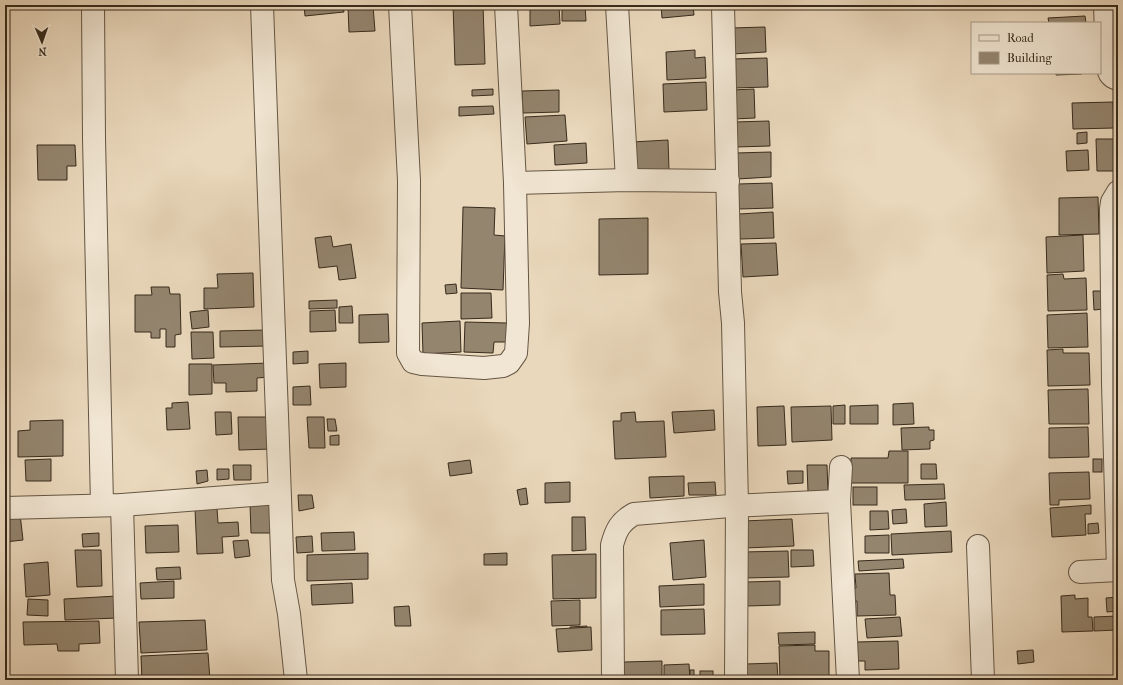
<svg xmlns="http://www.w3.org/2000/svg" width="1123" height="685" viewBox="0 0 1123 685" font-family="'IM FELL French Canon',serif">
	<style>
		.building { fill: #94856f; stroke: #372b1c }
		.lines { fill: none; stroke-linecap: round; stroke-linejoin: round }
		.minor-casing { stroke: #645644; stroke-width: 24 }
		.minor { stroke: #f1e6d3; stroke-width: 22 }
	</style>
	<rect width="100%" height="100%" fill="#ead8bc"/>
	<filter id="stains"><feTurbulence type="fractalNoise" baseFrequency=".005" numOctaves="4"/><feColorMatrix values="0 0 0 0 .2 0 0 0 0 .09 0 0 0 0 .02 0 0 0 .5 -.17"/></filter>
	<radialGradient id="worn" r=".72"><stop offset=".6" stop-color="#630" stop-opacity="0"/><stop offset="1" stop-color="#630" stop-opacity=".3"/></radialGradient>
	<g class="building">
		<path d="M304,5H343L344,12L305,16Z"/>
		<path d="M453,5H483L485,64L455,65Z"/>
		<path d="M530,5H559L560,24L530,26Z"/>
		<path d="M562,5H585L586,21H562Z"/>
		<path d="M661,5H693L694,15L662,18Z"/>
		<path d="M373,6L375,31L349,32L348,7Z"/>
		<path d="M1085,16L1086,23H1049L1048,18Z"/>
		<path d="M765,27L766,52L732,54L731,28Z"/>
		<path d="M695,50V58L705,57L706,78L667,80L666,52Z"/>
		<path d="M767,58L768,87L734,88L733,59Z"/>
		<path d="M1056,73H1082V74L1056,75Z"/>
		<path d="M706,82L707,110L664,112L663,84Z"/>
		<path d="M493,89V95L472,96V90Z"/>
		<path d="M754,89L755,118L733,119L732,90Z"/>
		<path d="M559,90V112L523,113L522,91Z"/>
		<path d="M1113,102L1114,128L1073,129L1072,103Z"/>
		<path d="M493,106L494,114L459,116V107Z"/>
		<path d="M565,115L567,141L527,144L525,117Z"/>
		<path d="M769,121L770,146L735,147L734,122Z"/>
		<path d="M1087,132V143L1077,144V133Z"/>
		<path d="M1096,139H1118V171H1097Z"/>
		<path d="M668,140L669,170L634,171L632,142Z"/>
		<path d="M586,143L587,163L555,165L554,145Z"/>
		<path d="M37,145H75L76,166H67V180H38Z"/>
		<path d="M1088,150L1089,170L1067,171L1066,151Z"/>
		<path d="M771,152V177L737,179L736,153Z"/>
		<path d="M772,183L773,208L739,209L738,184Z"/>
		<path d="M1098,197L1099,234L1059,235V198Z"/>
		<path d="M463,207L495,208L494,235L505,236L503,290L461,288Z"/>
		<path d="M773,212L774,238L740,239L739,214Z"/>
		<path d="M648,218V274L599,275V219Z"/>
		<path d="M1083,235L1084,271L1047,273L1046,237Z"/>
		<path d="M331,236L333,247L351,244L356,278L339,280L337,266L319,268L315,238Z"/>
		<path d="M776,243L778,275L743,277L741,244Z"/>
		<path d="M253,273L254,307L204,309V288H218L217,274Z"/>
		<path d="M1063,274L1064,279L1086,278L1087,310L1048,311L1047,275Z"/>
		<path d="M456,284L457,293L446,294L445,285Z"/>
		<path d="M151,287H169L170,294H180L181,334L175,335V347H166V329H160V338H151V332H135V295H152Z"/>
		<path d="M1093,291H1103L1104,309L1094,310Z"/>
		<path d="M461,293H491L492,318L461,319Z"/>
		<path d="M337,300V308L309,309V301Z"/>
		<path d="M352,306L353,323H339V307Z"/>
		<path d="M208,310L209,327L192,329L190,312Z"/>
		<path d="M335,310L336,331L310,332V311Z"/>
		<path d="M1087,313L1088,347L1048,348L1047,315Z"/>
		<path d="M388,314L389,342L359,343V315Z"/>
		<path d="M460,321L461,352L423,354L422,323Z"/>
		<path d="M465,322L507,323V342H494L493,353L464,352Z"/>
		<path d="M267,330V346L220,347V331Z"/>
		<path d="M191,332H213L214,358L192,359Z"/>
		<path d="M1063,349V353H1089L1090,385L1048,386L1047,350Z"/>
		<path d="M308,351V363L293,364V352Z"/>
		<path d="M269,363V377L257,378V391L226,392V383H214L213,365Z"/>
		<path d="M346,363V387L320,388L319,364Z"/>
		<path d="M189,364H212V394L189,395Z"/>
		<path d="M310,386L311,405H293V387Z"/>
		<path d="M1088,389L1089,424H1049L1048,390Z"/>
		<path d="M188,402L190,429L167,430L166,408H172V403Z"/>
		<path d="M913,403L914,424L893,425V404Z"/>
		<path d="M845,405V424H833V406Z"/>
		<path d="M878,405V424H850V406Z"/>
		<path d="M784,406L786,445L758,446L757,407Z"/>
		<path d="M831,406L832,440L792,442L791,407Z"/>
		<path d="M714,410L715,430L674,433L672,412Z"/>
		<path d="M215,412H231L232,434L216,435Z"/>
		<path d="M635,412L636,422L664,421L666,457L615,459L613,421H621V413Z"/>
		<path d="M238,417H271L272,449L239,450Z"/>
		<path d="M307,417H324L325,448H309Z"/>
		<path d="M327,419H335L337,431H328Z"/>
		<path d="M63,420V456L18,457V431L30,430V421Z"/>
		<path d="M929,427V430H934V440L930,441V449L902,450L901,428Z"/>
		<path d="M1088,427L1089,457L1049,458V428Z"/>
		<path d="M339,435V445H330V436Z"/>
		<path d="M889,451H908V483H851V458H888Z"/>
		<path d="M51,459V481H26L25,460Z"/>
		<rect x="1093" y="459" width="9" height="13"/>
		<path d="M470,460L472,473L450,476L448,463Z"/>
		<path d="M921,464H936L937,479H921Z"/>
		<path d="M233,465H251V480H234Z"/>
		<path d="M807,465H827L828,492H808Z"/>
		<path d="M217,469H229V479L217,480Z"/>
		<path d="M207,470L208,481L197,484L196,471Z"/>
		<path d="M787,471H803V483L788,484Z"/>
		<path d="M1089,472L1090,499L1059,500V505H1050L1049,473Z"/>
		<path d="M684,476V496L650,498L649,477Z"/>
		<path d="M570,482V502L545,503V483Z"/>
		<path d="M715,482L716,495H689L688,483Z"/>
		<path d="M944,484L945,499L905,500L904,485Z"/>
		<rect x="853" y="487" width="24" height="18"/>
		<path d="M526,488L528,504L520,505L517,490Z"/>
		<path d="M298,495H312L314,508L299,511Z"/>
		<path d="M946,502L947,526L925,527L924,504Z"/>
		<path d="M272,503V533H251L250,504Z"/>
		<path d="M1091,505V514H1085L1086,535L1052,537L1050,508Z"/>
		<path d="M217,508L218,523L238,522L239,536L222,537L223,553L197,554L195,509Z"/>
		<path d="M906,509L907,523L893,524L892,510Z"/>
		<path d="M870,511H888L889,529L870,530Z"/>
		<path d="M20,514L23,540L5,542V516Z"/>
		<path d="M572,517H585L586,550L572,551Z"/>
		<path d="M792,519L794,546L745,548L743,521Z"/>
		<path d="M1098,523L1099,533L1088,534V524Z"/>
		<path d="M178,525L179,552L146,553L145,526Z"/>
		<path d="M951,531L952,552L892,555L891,534Z"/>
		<path d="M354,532L355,550L322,551L321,533Z"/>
		<path d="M99,533V546L83,547L82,534Z"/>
		<path d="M889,535V553H865V536Z"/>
		<path d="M312,536L313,552L297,553L296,537Z"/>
		<path d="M248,540L250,556L235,558L233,541Z"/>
		<path d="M704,540L706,577L673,580L670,543Z"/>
		<path d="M75,550H101L102,586L77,587Z"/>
		<path d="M791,550H813L814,566L791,567Z"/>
		<path d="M788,551L789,577L744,578L743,552Z"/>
		<path d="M368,553V579L307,581V555Z"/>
		<path d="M507,553V565H484V554Z"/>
		<path d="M596,554V598L553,599L552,555Z"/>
		<path d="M903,559L904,568L859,571L858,561Z"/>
		<path d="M48,562L50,595L26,597L24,564Z"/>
		<path d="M180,567L181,579L157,580L156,568Z"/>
		<path d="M889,573L890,595H895L896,615L857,616V601L850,602L849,588H856L855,574Z"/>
		<path d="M174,581V598L141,599L140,583Z"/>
		<path d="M780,581V605L747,606V582Z"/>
		<path d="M352,583L353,603L312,605L311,585Z"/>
		<path d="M704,584V605L660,607L659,586Z"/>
		<path d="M1075,595V599L1088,598V617H1092L1093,631L1062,632L1061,596Z"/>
		<path d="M117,596L118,618L65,620L64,599Z"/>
		<path d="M1118,597V611L1107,612L1106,598Z"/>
		<path d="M28,599L48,600V616L27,615Z"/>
		<path d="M580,600V625L552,626L551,601Z"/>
		<path d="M409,606L411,626H395L394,607Z"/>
		<path d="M704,609L705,634L661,635V610Z"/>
		<path d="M1118,616V630L1094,631V617Z"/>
		<path d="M900,617L902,636L867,638L865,619Z"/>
		<path d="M205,620L207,650L141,653L139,622Z"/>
		<path d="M99,621L100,643L79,644V651H58L57,644L24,645L23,622Z"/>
		<path d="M587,626V639L571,640L570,627Z"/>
		<path d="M591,627L592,650L558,652L556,629Z"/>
		<path d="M815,632V644L779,645L778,633Z"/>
		<path d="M898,641L899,669L865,670V661H856V642Z"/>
		<path d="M815,645V651H829V680H780L779,646Z"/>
		<path d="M1033,650L1034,662L1018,664L1017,651Z"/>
		<path d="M208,653L210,680H142L141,656Z"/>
		<path d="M662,661V680H624V662Z"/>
		<path d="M777,663L778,680H743L746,664Z"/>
		<path d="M689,664L690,680H664V665Z"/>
		<rect x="690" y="670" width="4" height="10"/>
		<rect x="700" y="671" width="13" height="9"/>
		<path d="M890,676V680H860L859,677Z"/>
	</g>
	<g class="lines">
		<g class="minor-casing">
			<g id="minor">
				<path d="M93,5L94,138L102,505"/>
				<path d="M262,5L283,580L289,614L296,680"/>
				<path d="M400,5L409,181L408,353L413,362L422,364L484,368L503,366L509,363L516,353L518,323L515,183L506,5"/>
				<path d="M617,5L627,180"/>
				<path d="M723,5L730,292L733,323L737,506L736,680"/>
				<path d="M1105,5L1107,65C1109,73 1110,77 1118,79"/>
				<path d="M515,183L627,180L728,181"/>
				<path d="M841,467L839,501L848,680"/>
				<path d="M122,505L127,680"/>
				<path d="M5,508L122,505L279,493"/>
				<path d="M978,546L983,680"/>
				<path d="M1118,570L1113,383L1111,209L1112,202L1118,192"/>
				<path d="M1080,572L1118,570"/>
				<path d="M613,680L612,545C616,530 620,522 634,514L730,506L839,501"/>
			</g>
		</g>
		<use href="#minor" class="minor"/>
	</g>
	<rect width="1123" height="685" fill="none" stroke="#ead8bc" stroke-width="20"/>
	<rect x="6" y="6" width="1111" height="673" fill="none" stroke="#372b1c" stroke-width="2"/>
	<rect x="10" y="10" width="1103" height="665" fill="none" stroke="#372b1c"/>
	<rect x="971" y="22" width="130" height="52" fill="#f1e6d3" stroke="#a79b8a"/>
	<rect x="979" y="35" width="20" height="6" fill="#f1e6d3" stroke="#a79b8a"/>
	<text x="1007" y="42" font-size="12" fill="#372b1c">Road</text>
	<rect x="979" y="52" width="20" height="12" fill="#94856f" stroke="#a79b8a"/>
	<text x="1007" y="62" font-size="12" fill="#372b1c">Building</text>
	<g transform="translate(42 42) rotate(178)" stroke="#f1e6d3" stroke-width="3" paint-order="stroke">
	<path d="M0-3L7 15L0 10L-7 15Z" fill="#372b1c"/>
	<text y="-6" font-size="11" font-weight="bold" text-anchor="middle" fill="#372b1c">N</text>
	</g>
	<rect width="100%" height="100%" filter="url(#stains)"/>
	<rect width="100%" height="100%" fill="url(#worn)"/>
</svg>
